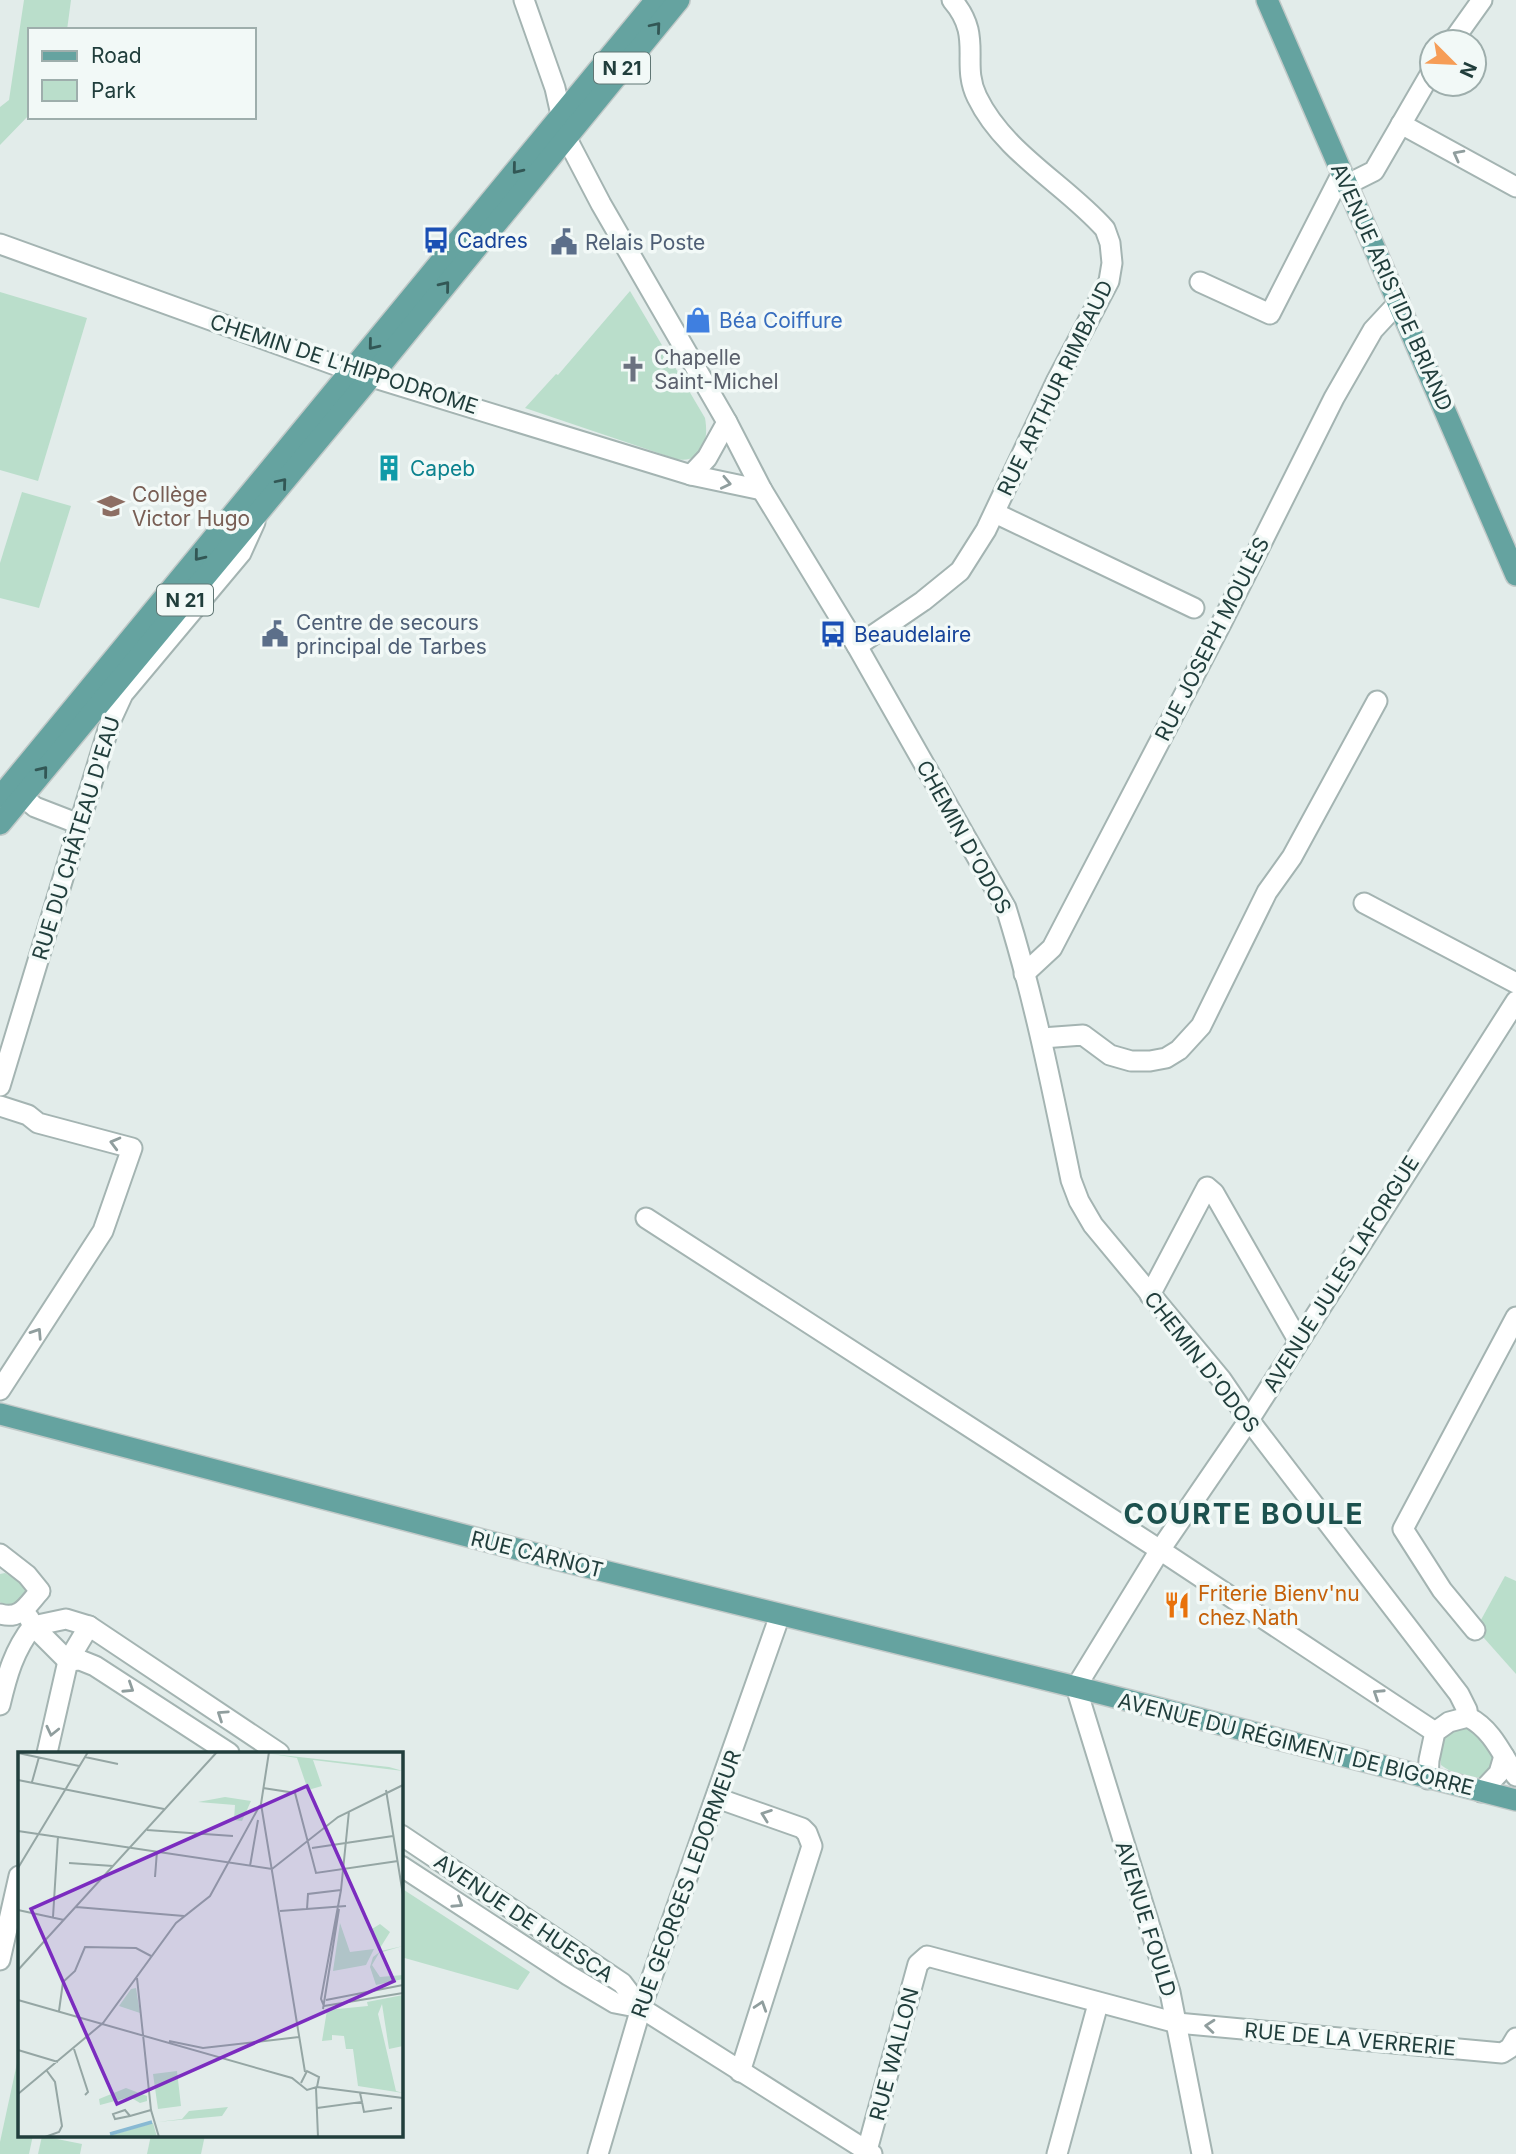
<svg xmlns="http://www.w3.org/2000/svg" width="1516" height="2154" viewBox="0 0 1516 2154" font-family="Inter,sans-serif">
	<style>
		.green { fill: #badecb }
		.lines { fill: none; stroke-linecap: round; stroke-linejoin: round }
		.minor-casing { stroke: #a4b4b2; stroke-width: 23 }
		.major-casing { stroke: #c1c9c8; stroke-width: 24 }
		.minor { stroke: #fff; stroke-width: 19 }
		.major { stroke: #65a3a0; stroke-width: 21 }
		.oneway { stroke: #325755 }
		.oneway2 { stroke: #909e9e }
		.labels { text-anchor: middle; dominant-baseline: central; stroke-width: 7; stroke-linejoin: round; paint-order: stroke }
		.shield { fill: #f2f9f7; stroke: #607674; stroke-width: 2 }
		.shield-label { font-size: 19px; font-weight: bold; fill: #213e3c }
		.transit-label { font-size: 21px; fill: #164399; stroke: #f2f9f7; text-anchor: start }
		.service-label { font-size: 21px; fill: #4e5e75; stroke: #f2f9f7; text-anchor: start }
		.street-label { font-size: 21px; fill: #213e3c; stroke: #f2f9f7 }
		.shop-label { font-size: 21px; fill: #366cbe; stroke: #f2f9f7; text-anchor: start }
		.worship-label { font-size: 21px; fill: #5b616d; stroke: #f2f9f7; text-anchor: start }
		.culture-label { font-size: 21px; fill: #0d838f; stroke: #f2f9f7; text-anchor: start }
		.education-label { font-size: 21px; fill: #785e54; stroke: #f2f9f7; text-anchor: start }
		.food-label { font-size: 21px; fill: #c56008; stroke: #f2f9f7; text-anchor: start }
		.district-label { font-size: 28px; font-weight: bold; letter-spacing: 2px; fill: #1c514e; stroke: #f2f9f7 }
		.inset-river { fill: none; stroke: #88b9d3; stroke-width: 3.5 }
		.inset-road { fill: none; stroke: #95a6a4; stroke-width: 2 }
		.view { fill: #7b2cbf; fill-opacity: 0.15; stroke: #7b2cbf; stroke-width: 3.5 }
		.inset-edge { fill: none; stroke: #213e3c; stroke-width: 3.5 }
	</style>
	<rect width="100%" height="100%" fill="#e2ecea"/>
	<g class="green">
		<path d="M24,0H71L67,30H30V114L0,145V107L9,100Z"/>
		<path d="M630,291L705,418C709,440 703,464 676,459L525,408L556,374L558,375Z"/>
		<path d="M0,292L87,318L38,481L0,470Z"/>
		<path d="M22,492L71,506L39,608L0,598V563Z"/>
		<path d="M5,1573L31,1588L28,1595L10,1608L0,1602V1574Z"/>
		<path d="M1505,1576L1516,1581V1674L1476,1629Z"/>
		<path d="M1466,1728C1490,1742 1506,1754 1482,1778C1468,1777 1452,1774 1441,1765C1438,1743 1443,1730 1466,1728Z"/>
		<path d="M401,1888L530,1972L518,1990L401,1957Z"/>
		<path d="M19,2054V2135H33L29,2154H0V2142Z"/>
		<path d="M151,2135H205L201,2154H147Z"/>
		<path d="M42,2136L82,2144L80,2154H38Z"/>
	</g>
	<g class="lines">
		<g class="minor-casing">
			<g id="minor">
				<path d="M524,0L555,88L566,137L601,204L727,422L762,490L857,646L1006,908C1034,997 1052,1088 1071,1180L1079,1201L1093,1225L1221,1379L1249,1420L1459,1694L1467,1710L1468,1717"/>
				<path d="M1452,42L1482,0"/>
				<path d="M1401,124L1516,187"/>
				<path d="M1348,184L1374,171L1432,71"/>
				<path d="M0,244L352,371L691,475L762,490"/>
				<path d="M1200,282L1270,314L1342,173"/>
				<path d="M691,475L707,458L727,422"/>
				<path d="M995,513L1194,608"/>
				<path d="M857,646L923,601L960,571L986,530L1057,380L1109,281L1112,263L1110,243L1105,229C1065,184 1004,153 977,97C960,62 984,37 952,0"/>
				<path d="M23,797L35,807L79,824"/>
				<path d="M1364,903L1516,983"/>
				<path d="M1024,974L1052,948L1222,622L1334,398L1373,330L1399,302"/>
				<path d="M1042,1038L1083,1035L1110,1055L1131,1061H1150L1166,1058L1179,1050L1201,1026L1267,892L1292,857L1377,701"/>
				<path d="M0,1086L111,720L123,694L241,553L255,522"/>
				<path d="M0,1106L28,1115L38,1123L132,1148L103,1231L0,1390"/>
				<path d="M646,1218L1160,1550L1435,1732"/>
				<path d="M1150,1295L1207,1187L1214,1193L1298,1340"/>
				<path d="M0,1554L27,1575L40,1591C27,1605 21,1620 0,1614"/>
				<path d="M29,1618L33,1626L68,1661"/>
				<path d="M33,1626L66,1619L89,1626L279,1753"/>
				<path d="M1475,1630L1442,1590L1403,1529L1516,1317"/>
				<path d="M68,1661L80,1660L95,1666L229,1753"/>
				<path d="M0,1705C7,1675 14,1650 33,1626"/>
				<path d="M47,1753L68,1661L89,1626"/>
				<path d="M1428,1779L1429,1760L1435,1732L1449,1722L1468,1717C1492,1729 1502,1754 1516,1776"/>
				<path d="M1481,1792L1499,1773L1504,1756"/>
				<path d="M717,1798L802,1828L807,1833L812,1846L740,2072"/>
				<path d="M401,1835L622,1983L641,2008L872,2154"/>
				<path d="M401,1866L568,1975L615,2003L641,2008"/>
				<path d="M0,1960L19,1876"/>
				<path d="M598,2154L641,2008L780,1615"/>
				<path d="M866,2154L918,1964L927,1956L1177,2023L1502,2053L1510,2048L1516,2038"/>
				<path d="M1057,2154L1098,2004"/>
				<path d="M1202,2154L1170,1992L1076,1687L1160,1550L1249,1420L1516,1001"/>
			</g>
		</g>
		<g class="major-casing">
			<g id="major">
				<path d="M1267,0L1516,575"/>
				<path d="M0,797L656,0"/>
				<path d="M0,824L371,377L679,0"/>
				<path d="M0,1414L567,1562L1076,1687L1516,1800"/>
			</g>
		</g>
		<use href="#minor" class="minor"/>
		<use href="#major" class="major"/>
	</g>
	<defs><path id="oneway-chevron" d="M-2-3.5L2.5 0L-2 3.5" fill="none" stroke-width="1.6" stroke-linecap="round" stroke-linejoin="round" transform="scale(1.75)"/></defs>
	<g class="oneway">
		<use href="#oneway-chevron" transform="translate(656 27) rotate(-50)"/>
		<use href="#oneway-chevron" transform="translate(517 169) rotate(129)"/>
		<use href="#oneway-chevron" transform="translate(445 286) rotate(-51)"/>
		<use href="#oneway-chevron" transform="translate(373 345) rotate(129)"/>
		<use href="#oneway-chevron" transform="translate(282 483) rotate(-50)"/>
		<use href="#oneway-chevron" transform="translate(199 556) rotate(129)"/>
		<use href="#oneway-chevron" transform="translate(43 771) rotate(-51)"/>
	</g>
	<g class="oneway2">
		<use href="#oneway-chevron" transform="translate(1458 155) rotate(-152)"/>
		<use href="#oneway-chevron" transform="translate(726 483) rotate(12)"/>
		<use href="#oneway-chevron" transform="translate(115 1143) rotate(-165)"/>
		<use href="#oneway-chevron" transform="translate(37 1333) rotate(-57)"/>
		<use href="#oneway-chevron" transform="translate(129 1688) rotate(33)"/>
		<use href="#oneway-chevron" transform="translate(1378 1694) rotate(-147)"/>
		<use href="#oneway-chevron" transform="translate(222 1715) rotate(-146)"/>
		<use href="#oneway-chevron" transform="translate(52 1731) rotate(103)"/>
		<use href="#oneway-chevron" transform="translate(766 1815) rotate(-160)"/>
		<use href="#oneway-chevron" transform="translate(458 1903) rotate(33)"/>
		<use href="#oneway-chevron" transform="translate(761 2006) rotate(-72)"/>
		<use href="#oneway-chevron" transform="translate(1210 2026) rotate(-175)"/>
	</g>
	<defs>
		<g id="bus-bare" transform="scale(2.1)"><path d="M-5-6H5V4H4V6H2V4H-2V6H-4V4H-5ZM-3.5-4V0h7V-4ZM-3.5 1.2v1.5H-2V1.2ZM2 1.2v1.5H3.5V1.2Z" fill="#1a4fb4" stroke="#f2f9f7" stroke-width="2.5" paint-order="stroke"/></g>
		<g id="civic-bare" transform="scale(2.1)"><path d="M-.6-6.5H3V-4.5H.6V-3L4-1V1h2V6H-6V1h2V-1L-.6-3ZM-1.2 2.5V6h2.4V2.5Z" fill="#5c6f8a" stroke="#f2f9f7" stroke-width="2.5" paint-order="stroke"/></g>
		<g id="shop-bare" transform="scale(2.1)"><path d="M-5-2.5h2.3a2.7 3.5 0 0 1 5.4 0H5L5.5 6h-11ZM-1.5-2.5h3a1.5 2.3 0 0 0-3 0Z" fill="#3f7fe0" stroke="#f2f9f7" stroke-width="2.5" paint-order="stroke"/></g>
		<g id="church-bare" transform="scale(2.1)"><path d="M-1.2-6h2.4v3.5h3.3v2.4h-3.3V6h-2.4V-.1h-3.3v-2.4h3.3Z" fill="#6b7280" stroke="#f2f9f7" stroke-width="2.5" paint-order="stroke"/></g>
		<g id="building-bare" transform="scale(2.1)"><path d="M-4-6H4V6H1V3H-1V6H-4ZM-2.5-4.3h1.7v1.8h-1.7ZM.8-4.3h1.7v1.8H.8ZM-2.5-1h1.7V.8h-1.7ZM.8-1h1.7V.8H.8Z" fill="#0f9aa8" stroke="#f2f9f7" stroke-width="2.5" paint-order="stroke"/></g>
		<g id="school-bare" transform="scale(2.1)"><path d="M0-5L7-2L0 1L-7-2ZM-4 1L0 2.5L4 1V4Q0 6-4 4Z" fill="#8d6e63" stroke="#f2f9f7" stroke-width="2.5" paint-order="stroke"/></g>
		<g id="restaurant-bare" transform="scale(2.1)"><path d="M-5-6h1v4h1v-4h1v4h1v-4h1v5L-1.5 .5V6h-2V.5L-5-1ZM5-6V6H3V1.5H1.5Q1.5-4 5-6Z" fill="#e8710a" stroke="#f2f9f7" stroke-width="2.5" paint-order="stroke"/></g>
	</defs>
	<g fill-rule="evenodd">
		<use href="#bus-bare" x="436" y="240"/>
		<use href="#civic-bare" x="564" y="242"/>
		<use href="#shop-bare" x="698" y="320"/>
		<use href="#church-bare" x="633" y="369"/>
		<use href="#building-bare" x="389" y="468"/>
		<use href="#school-bare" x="111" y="506"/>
		<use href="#civic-bare" x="275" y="634"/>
		<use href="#bus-bare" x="833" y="634"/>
		<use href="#restaurant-bare" x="1177" y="1605"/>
	</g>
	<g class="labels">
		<g class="shield">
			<rect x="594" y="52.5" width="56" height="31" rx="5"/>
			<rect x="157" y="584.5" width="56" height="31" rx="5"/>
		</g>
		<g class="shield-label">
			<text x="622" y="68">N 21</text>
			<text x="185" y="600">N 21</text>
		</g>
		<g class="transit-label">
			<text x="457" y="240">Cadres</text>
			<text x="854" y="634">Beaudelaire</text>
		</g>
		<g class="service-label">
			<text x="585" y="242">Relais Poste</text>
			<text x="296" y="622">Centre de secours<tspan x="296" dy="24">principal de Tarbes</tspan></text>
		</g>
		<g class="street-label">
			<text transform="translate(1392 287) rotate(66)">AVENUE ARISTIDE BRIAND</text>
			<text transform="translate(344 364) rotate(18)">CHEMIN DE L'HIPPODROME</text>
			<text transform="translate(1055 388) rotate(-64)">RUE ARTHUR RIMBAUD</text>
			<text transform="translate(1212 639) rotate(-63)">RUE JOSEPH MOULÈS</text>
			<text transform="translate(964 837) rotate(61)">CHEMIN D'ODOS</text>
			<text transform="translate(76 838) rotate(-73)">RUE DU CHÂTEAU D'EAU</text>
			<text transform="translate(1341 1274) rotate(-58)">AVENUE JULES LAFORGUE</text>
			<text transform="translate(1202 1362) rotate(52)">CHEMIN D'ODOS</text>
			<text transform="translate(537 1554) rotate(14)">RUE CARNOT</text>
			<text transform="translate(1296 1744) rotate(14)">AVENUE DU RÉGIMENT DE BIGORRE</text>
			<text transform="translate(686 1884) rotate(-70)">RUE GEORGES LEDORMEUR</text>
			<text transform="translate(524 1918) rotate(34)">AVENUE DE HUESCA</text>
			<text transform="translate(1146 1919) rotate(73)">AVENUE FOULD</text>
			<text transform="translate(1350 2039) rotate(5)">RUE DE LA VERRERIE</text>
			<text transform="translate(894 2054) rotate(-75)">RUE WALLON</text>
		</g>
		<g class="shop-label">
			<text x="719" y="320">Béa Coiffure</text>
		</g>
		<g class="worship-label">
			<text x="654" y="357">Chapelle<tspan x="654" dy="24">Saint-Michel</tspan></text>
		</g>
		<g class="culture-label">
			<text x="410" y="468">Capeb</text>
		</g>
		<g class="education-label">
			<text x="132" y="494">Collège<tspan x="132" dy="24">Victor Hugo</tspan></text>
		</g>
		<g class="food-label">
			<text x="1198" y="1593">Friterie Bienv'nu<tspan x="1198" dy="24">chez Nath</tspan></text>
		</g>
		<g class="district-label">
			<text x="1244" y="1514">COURTE BOULE</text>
		</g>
	</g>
	<g transform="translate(18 1752)">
		<rect width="385" height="385" fill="#e2ecea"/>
		<path d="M254,2L371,15L385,19L295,8L304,34L290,38L279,6ZM207,45L233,49L224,69L216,68L217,53L180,50ZM322,171L332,200L356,197L348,213L315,219ZM362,172L372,180L362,196L354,177ZM385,194L361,201L354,213L362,225L385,223V227L358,233L352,215L355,205L363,199ZM118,236L122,261L101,254L113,237ZM385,243V294L371,297L364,252L360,262L378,339L385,341L340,334L335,297H328L326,284L314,283V288L304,289L309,258L350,254L349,250ZM159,319L163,354L140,357L135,322ZM108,336L129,344V349L122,351L112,345L82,353L81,347ZM210,355L204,364L139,370L164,367L171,359ZM135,371L139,385H87Z" fill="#badecb"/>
		<path class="inset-river" d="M92,382L134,370"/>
		<path class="inset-road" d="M251,0L243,52L287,320M0,1L61,14M67,5L100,12M0,28L146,57M14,30L21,5M245,36L277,41L298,121L380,109M368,38L385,143M129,78L215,84M0,79L254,117L320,65L385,33M294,96L375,84M51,111L95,114M232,114L240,68M0,116L70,0M137,125L139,99M58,155L166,164M289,157L290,142L323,138M0,158L46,168M262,159L328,154M35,165L40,84M0,218L199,0M119,226L133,358L141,385M0,248L274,326L289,338L299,335L301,325L289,319L283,331M308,248L385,233M306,254L303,247L323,138L331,59M306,254L385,241M305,257L321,157M41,259L45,230L57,219L67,195L118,196L133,204M151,289L185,296L281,285M56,297L70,340L67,343M0,298L40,310M299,335L385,346M298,336L300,385M0,342L85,271L158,171L192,144L242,53M344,350L346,360L374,356M299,356L344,350L342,341M112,364L107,358L95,362L97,367L112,364L133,358M27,385L41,380L44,374L37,330L29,319"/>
		<path class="view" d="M289,34L376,229L99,352L13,157Z"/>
		<rect width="385" height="385" class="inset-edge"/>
	</g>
	<rect x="28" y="28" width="228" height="91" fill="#f2f9f7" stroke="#9eaeac" stroke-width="2"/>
	<rect x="42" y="51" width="35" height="10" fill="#65a3a0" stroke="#9eaeac" stroke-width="2"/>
	<text x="91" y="63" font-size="21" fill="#213e3c">Road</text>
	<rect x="42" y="80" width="35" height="21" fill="#badecb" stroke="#9eaeac" stroke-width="2"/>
	<text x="91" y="98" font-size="21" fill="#213e3c">Park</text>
	<g transform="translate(1453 63) rotate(114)"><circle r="33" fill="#f2f9f7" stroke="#9eaeac" stroke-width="2"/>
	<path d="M0-5L12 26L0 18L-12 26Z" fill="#f69d56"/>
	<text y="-10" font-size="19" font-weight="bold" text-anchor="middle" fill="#213e3c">N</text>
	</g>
</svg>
